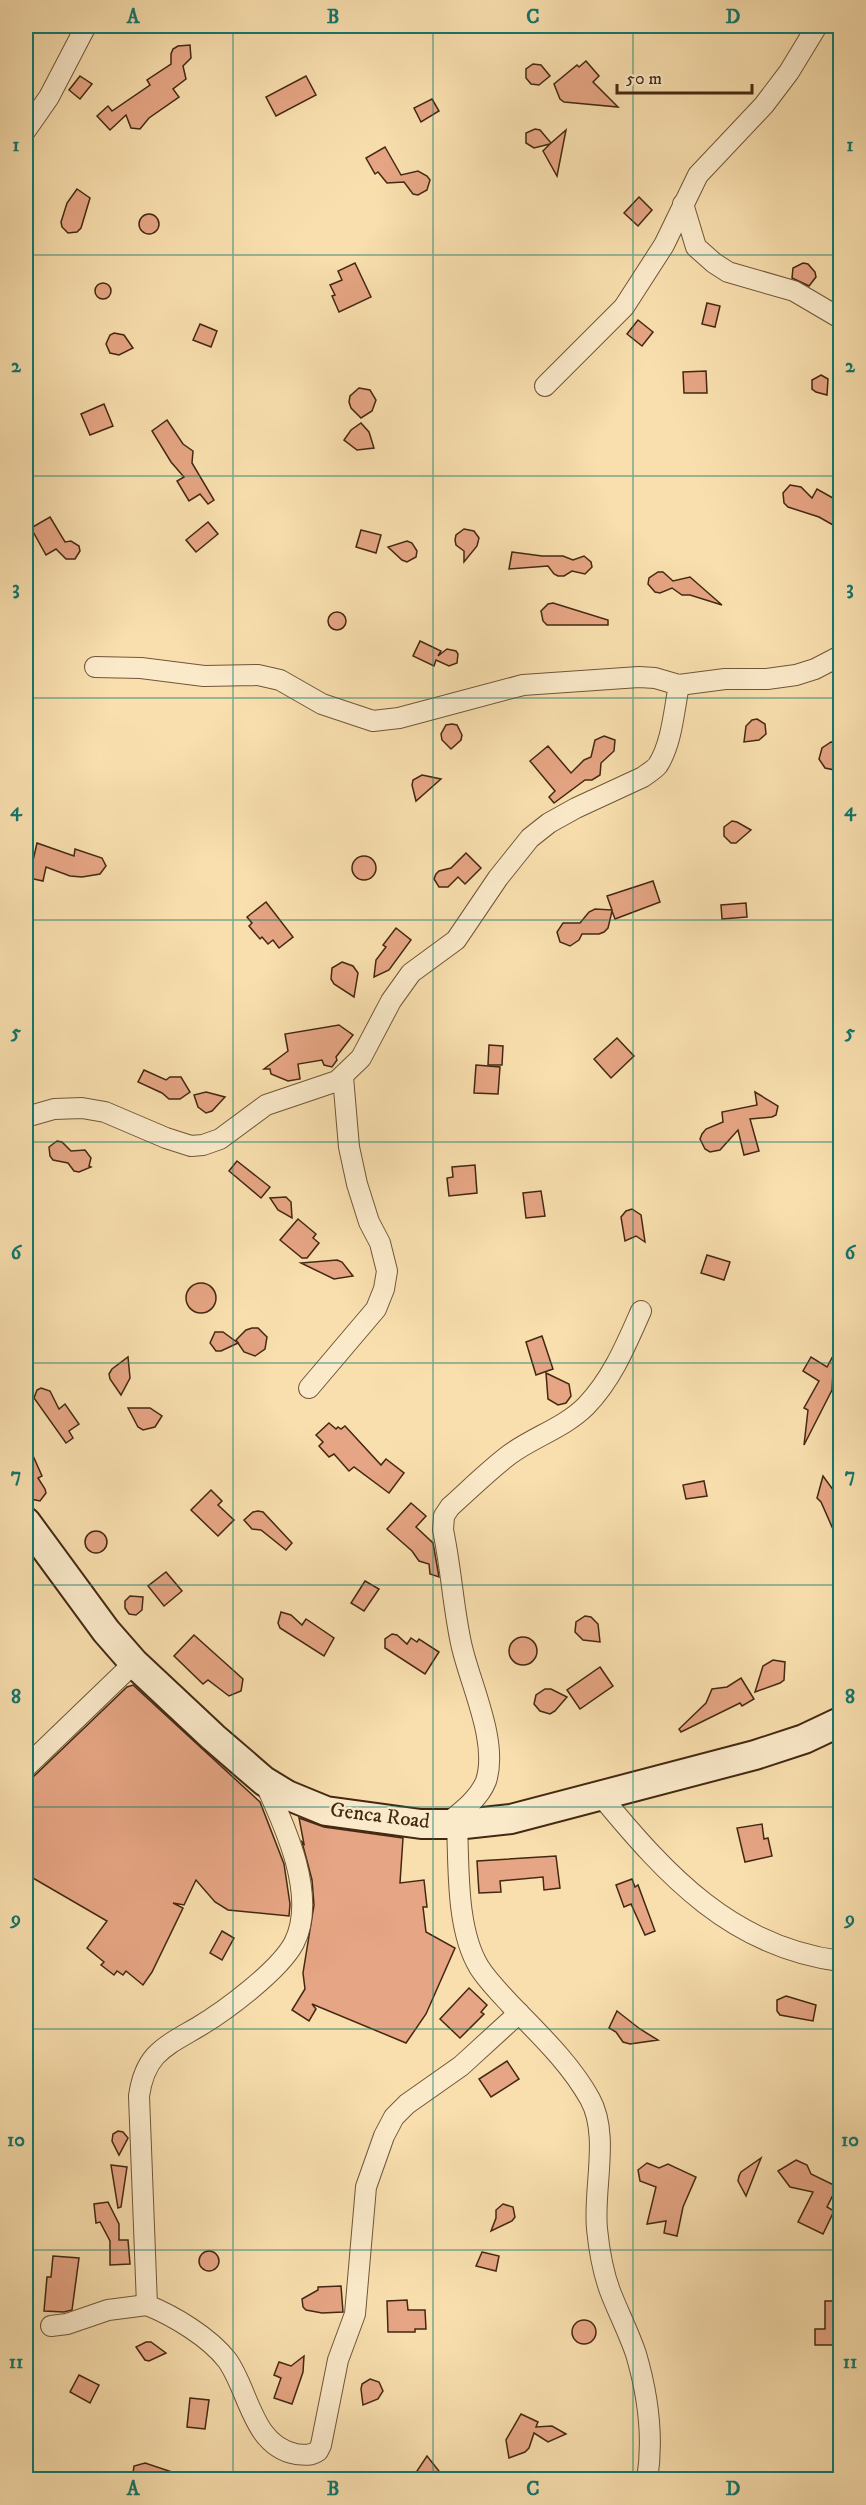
<svg xmlns="http://www.w3.org/2000/svg" width="866" height="2505" viewBox="0 0 866 2505" font-family="'IM FELL DW Pica',serif">
	<style>
		.building { fill: #e6a584; stroke: #432812; stroke-width: 1.5 }
		.lines { fill: none; stroke-linecap: round; stroke-linejoin: round }
		.street-casing { stroke: #705639; stroke-width: 22 }
		.secondary-casing { stroke: #432812; stroke-width: 32 }
		.street { stroke: #fbeaca; stroke-width: 20 }
		.secondary { stroke: #fbeaca; stroke-width: 28 }
		.grid { fill: none; stroke: #0f766e; stroke-width: 1.5; stroke-opacity: 0.55 }
		.labels { text-anchor: middle; dominant-baseline: central; stroke-width: 4.5; stroke-linejoin: round; paint-order: stroke }
		.street-label { font-size: 21px; fill: #432812; stroke: #fbeaca }
		.neatline { fill: none; stroke: #0f766e; stroke-width: 2 }
		.grid-label { font-size: 20px; text-anchor: middle; font-weight: bold; fill: #0f766e }
	</style>
	<rect width="100%" height="100%" fill="#f9dfae"/>
	<filter id="stains"><feTurbulence type="fractalNoise" baseFrequency=".00333" numOctaves="4"/><feColorMatrix values="0 0 0 0 .2 0 0 0 0 .09 0 0 0 0 .02 0 0 0 .5 -.17"/></filter>
	<radialGradient id="worn" r=".72"><stop offset=".6" stop-color="#630" stop-opacity="0"/><stop offset="1" stop-color="#630" stop-opacity=".3"/></radialGradient>
	<g class="building">
		<path d="M190,45L191,58L183,66L186,79L173,89L179,97L149,118L140,129L131,128L126,115L110,130L97,116L108,106L112,111L150,85L147,80L171,64V54L173,49L178,46Z"/>
		<path d="M586,61L599,76L593,82L618,107L564,102L560,99L554,84L577,65L579,67Z"/>
		<path d="M533,64L541,65L550,76L539,85L531,84L526,78V69Z"/>
		<path d="M80,76L92,84L80,99L69,90Z"/>
		<path d="M306,76L316,95L276,116L266,97Z"/>
		<path d="M432,99L439,111L421,122L414,108Z"/>
		<path d="M535,129L540,130L551,143L566,130L557,176L543,151L550,144L534,148L526,143V133Z"/>
		<path d="M385,147L401,175L418,171L427,176L430,180L427,190L418,195L413,194L404,182L387,183L378,172L375,174L366,158Z"/>
		<path d="M77,189L90,198L81,228L77,232L68,233L62,227L61,222L67,203Z"/>
		<path d="M639,197L652,210L638,226L624,213Z"/>
		<circle cx="149" cy="224" r="10"/>
		<path d="M355,263L371,297L339,312L332,296L335,295L330,285L342,280L338,271Z"/>
		<path d="M803,263L808,264L815,272L816,277L809,286L792,278L793,268Z"/>
		<circle cx="103" cy="291" r="8"/>
		<path d="M707,303L720,306L715,327L702,324Z"/>
		<path d="M638,320L653,332L642,346L627,334Z"/>
		<path d="M200,324L217,331L211,347L193,340Z"/>
		<path d="M114,333L124,335L133,348L119,355L110,353L106,344L110,335Z"/>
		<path d="M706,371L707,393H684L683,372Z"/>
		<path d="M821,375L828,379L827,395L816,392L812,389V380Z"/>
		<path d="M359,388L370,390L376,400L372,411L361,418L351,408L349,402L350,396Z"/>
		<path d="M104,404L113,426L90,435L81,414Z"/>
		<path d="M167,420L183,444L193,451L192,463L214,500L208,504L200,494L189,501L177,481L184,477L171,462L152,431Z"/>
		<path d="M361,423L369,432L374,448L357,450L344,440L351,430Z"/>
		<path d="M790,485L801,487L812,498L817,489L840,502V529L819,517L788,507L784,503L783,493Z"/>
		<path d="M50,517L65,542L71,541L79,546L80,551L75,559H66L56,549L46,555L31,528Z"/>
		<path d="M208,522L218,534L196,552L186,540Z"/>
		<path d="M464,529L474,531L479,538L477,546L464,562V551L456,545L455,540L456,535Z"/>
		<path d="M361,530L381,535L376,553L356,547Z"/>
		<path d="M407,541L412,543L417,551L416,557L407,562L402,560L388,547Z"/>
		<path d="M512,552L542,556H563L573,560L584,556L591,562L592,567L585,574L572,571L564,576H558L554,574L548,566L509,569Z"/>
		<path d="M658,572H663L673,581L690,577L722,605L690,595H682L672,588L660,593L655,592L648,584L649,578Z"/>
		<path d="M553,603L608,620V625H547L543,621L541,611L548,604Z"/>
		<circle cx="337" cy="621" r="9"/>
		<path d="M420,641L441,651L438,656L447,649L456,651L458,654L457,663L449,666L436,660L434,666L413,656Z"/>
		<path d="M757,719L765,724L766,734L759,740L744,742L746,726L752,720Z"/>
		<path d="M452,724L457,725L462,735L461,740L451,749L442,740L441,734L446,725Z"/>
		<path d="M604,736L615,740L614,751L601,763L600,775L592,780H585L554,803L549,797L555,791L530,761L548,746L571,773L584,760L591,757L595,740Z"/>
		<path d="M831,742L840,743V771L825,768L819,759L822,748Z"/>
		<path d="M422,775L441,779L416,801L412,785L413,780Z"/>
		<path d="M732,821L737,822L751,830L736,843H731L724,836V827Z"/>
		<path d="M37,843L74,856L75,849L102,858L106,866L100,874L82,877L70,876L46,867L43,881L29,878Z"/>
		<path d="M466,853L481,868L465,884L458,877L448,887H439L434,879L436,874L439,871L451,868Z"/>
		<circle cx="364" cy="868" r="12"/>
		<path d="M653,881L660,902L615,919L612,911L608,928L604,932L599,934H582L579,940L570,946L560,942L557,932L563,923H580L589,912L595,909L612,910L607,896Z"/>
		<path d="M266,902L293,937L279,948L273,940L268,944L262,937L260,939L249,926L252,923L247,917Z"/>
		<path d="M746,903L747,917L722,919L721,905Z"/>
		<path d="M396,928L411,940L389,970L374,977L376,960L386,947L383,945Z"/>
		<path d="M342,962L353,966L358,973L354,997L334,984L331,979L332,968Z"/>
		<path d="M339,1025L353,1035L336,1057L337,1060L332,1067L324,1065L322,1060L298,1064L300,1079L288,1081L271,1074L270,1069H264L288,1051L285,1034Z"/>
		<path d="M617,1038L634,1056L611,1078L594,1059Z"/>
		<path d="M489,1045L503,1046L502,1065H488Z"/>
		<path d="M476,1065L500,1067L498,1094L474,1093Z"/>
		<path d="M144,1070L166,1080L170,1077H181L190,1092L180,1099H169L162,1093L138,1082Z"/>
		<path d="M206,1092L225,1097L212,1111L206,1113L198,1107L194,1095Z"/>
		<path d="M755,1092L778,1106L776,1115L772,1117L750,1119L759,1151L744,1155L738,1130L720,1150L710,1152L705,1149L700,1139L702,1134L706,1129L723,1122L722,1112L757,1105Z"/>
		<path d="M57,1141L62,1142L71,1151L85,1150L91,1158L89,1166L91,1167L79,1172L74,1171L68,1163L53,1160L50,1156L49,1147Z"/>
		<path d="M237,1161L270,1187L261,1198L229,1171Z"/>
		<path d="M475,1165L477,1193L449,1196L447,1178L453,1177L452,1167Z"/>
		<path d="M541,1191L545,1216L526,1218L523,1193Z"/>
		<path d="M286,1197L291,1202L292,1218L278,1210L270,1198Z"/>
		<path d="M632,1209L641,1215L645,1242L636,1236L625,1241L621,1217L626,1211Z"/>
		<path d="M298,1219L316,1234L313,1238L319,1243L307,1258H302L280,1240Z"/>
		<path d="M707,1255L730,1262L724,1280L701,1273Z"/>
		<path d="M337,1260L342,1262L353,1276L334,1279L301,1263Z"/>
		<circle cx="201" cy="1298" r="15"/>
		<path d="M252,1328H258L267,1337L265,1349L255,1356L244,1352L236,1340L246,1330Z"/>
		<path d="M215,1332H223L238,1343L221,1351H216L210,1343Z"/>
		<path d="M542,1336L553,1369L536,1375L526,1342Z"/>
		<path d="M834,1354L832,1390L804,1445L808,1410L804,1408L819,1381L803,1371L811,1357L827,1367Z"/>
		<path d="M128,1357L130,1378L121,1395L110,1379L109,1374L112,1369Z"/>
		<path d="M546,1373L569,1384L571,1396L566,1403L558,1405L548,1399Z"/>
		<path d="M41,1388L50,1391L59,1409L65,1404L79,1424L69,1431L73,1438L66,1443L34,1398L37,1390Z"/>
		<path d="M128,1408H150L162,1416L155,1427L143,1430L138,1427Z"/>
		<path d="M329,1423L336,1429L338,1427L341,1429L345,1426L381,1465L386,1459L404,1473L389,1493L354,1467L349,1471L334,1454L329,1457L319,1446L323,1442L316,1435Z"/>
		<path d="M26,1440L42,1476L38,1478L45,1489L46,1493L40,1501L31,1499L26,1483Z"/>
		<path d="M823,1476L834,1491L840,1510V1545L821,1502L817,1498Z"/>
		<path d="M704,1481L707,1496L686,1499L683,1485Z"/>
		<path d="M211,1490L222,1501L218,1505L234,1520L218,1536L191,1510Z"/>
		<path d="M411,1503L426,1516L416,1527L433,1543L439,1577L430,1574L429,1564L419,1561L412,1551L387,1529Z"/>
		<path d="M258,1511L263,1512L292,1543L286,1550L261,1530L252,1529L244,1520L253,1512Z"/>
		<circle cx="96" cy="1542" r="11"/>
		<path d="M166,1572L182,1591L164,1606L148,1586Z"/>
		<path d="M365,1581L379,1589L364,1611L351,1603Z"/>
		<path d="M130,1596L143,1597L142,1610L136,1615L129,1614L125,1608V1601Z"/>
		<path d="M281,1612L291,1615L302,1625L306,1619L334,1638L324,1656L280,1628L278,1623Z"/>
		<path d="M585,1616L591,1617L598,1624L600,1642L583,1640L575,1632L576,1622Z"/>
		<path d="M392,1634L397,1635L407,1644L411,1638L417,1642L419,1639L439,1652L425,1674L385,1648V1639Z"/>
		<path d="M194,1635L243,1679L241,1691L229,1696L208,1680L203,1684L174,1656Z"/>
		<circle cx="523" cy="1651" r="14"/>
		<path d="M773,1660L785,1662L784,1680L780,1683L755,1692L763,1666Z"/>
		<path d="M600,1667L613,1686L580,1709L567,1690Z"/>
		<path d="M741,1678L754,1699L742,1706L740,1703L681,1732L679,1729L706,1703L712,1689L727,1687Z"/>
		<path d="M133,1685L260,1802L284,1864L290,1904L289,1916L228,1910L215,1902L196,1880L184,1905L173,1903L183,1908L152,1972L143,1985L126,1971L123,1975L117,1971L114,1975L101,1965L104,1962L87,1948L107,1921L26,1874V1779L34,1776L127,1687Z"/>
		<path d="M545,1689H551L567,1697L555,1711L550,1714L540,1711L534,1704L536,1695Z"/>
		<path d="M299,1818L324,1827L403,1838L400,1883L424,1880L427,1907H423L426,1932L455,1948L426,2014L406,2043L312,2004L316,2009L309,2021L292,2010L305,1989L303,1973L314,1905L312,1880L302,1842L304,1844Z"/>
		<path d="M762,1824L764,1839L768,1838L772,1856L745,1862L737,1828Z"/>
		<path d="M556,1856L560,1888L544,1890L543,1877L500,1881L501,1892L479,1893L477,1861Z"/>
		<path d="M632,1879L635,1887L638,1885L655,1931L645,1935L631,1904L624,1907L616,1885Z"/>
		<path d="M222,1931L234,1938L222,1960L210,1953Z"/>
		<path d="M469,1988L487,2005L481,2012L484,2014L460,2038L440,2019Z"/>
		<path d="M786,1996L816,2005L813,2021L780,2015L777,2011V2000Z"/>
		<path d="M617,2011L640,2029L658,2040L630,2044L623,2042L616,2032L609,2028Z"/>
		<path d="M507,2061L519,2079L491,2097L479,2079Z"/>
		<path d="M118,2131L123,2132L128,2138L119,2155L112,2141L113,2134Z"/>
		<path d="M761,2158L746,2196L738,2181L739,2176L741,2172Z"/>
		<path d="M796,2160L807,2165L811,2174L840,2188V2197L833,2195L827,2207L834,2211L823,2234L798,2222L813,2192L790,2187L778,2171Z"/>
		<path d="M647,2163L659,2168L668,2164L696,2177L683,2207L677,2236L664,2233L666,2221L647,2224L656,2187L640,2181L638,2170Z"/>
		<path d="M111,2165L127,2167L121,2207L118,2208Z"/>
		<path d="M108,2202L119,2224V2240H128L130,2264L110,2265V2241L100,2222L96,2223L94,2204Z"/>
		<path d="M503,2204L513,2207L515,2217L512,2221L491,2231L496,2218V2210Z"/>
		<circle cx="209" cy="2261" r="10"/>
		<path d="M482,2252L499,2256L496,2271L476,2266Z"/>
		<path d="M53,2256L79,2258L72,2310L64,2312L44,2311L47,2277H51Z"/>
		<path d="M341,2286L343,2312L322,2313L306,2310L303,2307L302,2299L318,2290V2287Z"/>
		<path d="M407,2300L408,2310H425L426,2329H415V2332H388L387,2301Z"/>
		<path d="M825,2301H840V2345H815V2329H825Z"/>
		<circle cx="584" cy="2332" r="12"/>
		<path d="M146,2342H151L166,2353L149,2361L145,2360L136,2347Z"/>
		<path d="M304,2356L303,2372L292,2404L274,2398L281,2378L274,2375L279,2362L291,2366Z"/>
		<path d="M79,2375L99,2385L90,2403L70,2392Z"/>
		<path d="M370,2379L379,2382L383,2391L378,2399L363,2405L361,2389L362,2384Z"/>
		<path d="M190,2398L209,2400L205,2429L187,2427Z"/>
		<path d="M521,2414L538,2422L536,2427L552,2426L566,2434L548,2442L534,2433L529,2448L525,2452L509,2458L506,2440Z"/>
		<path d="M427,2456L446,2480H411Z"/>
		<path d="M145,2463L184,2476V2480H132L134,2466Z"/>
	</g>
	<g class="lines">
		<g class="street-casing">
			<g id="street">
				<path d="M26,130L49,97L86,26"/>
				<path d="M683,204L696,247L714,263L728,272L794,291L840,318"/>
				<path d="M545,386L624,307L664,245L698,175L764,105L789,72L817,26"/>
				<path d="M95,667L141,668L204,676L258,675L280,680L322,704L373,721L399,718L523,685L639,677L655,678L679,685L725,679H767L796,675L815,669L840,656"/>
				<path d="M26,1117L54,1109L82,1108L105,1112L166,1138L191,1146L203,1145L220,1139L266,1105L337,1081L361,1058L391,1001L411,973L456,940L498,878L530,838L549,823L576,808L643,777C648,773 654,770 658,765C672,743 674,710 679,685"/>
				<path d="M309,1388L376,1309L384,1289L387,1271L380,1243L369,1222L357,1184L349,1147L343,1077"/>
				<path d="M26,1767L134,1663"/>
				<path d="M264,1781C284,1824 318,1896 294,1943C279,1971 225,2011 198,2027C164,2047 145,2054 139,2096L147,2305C174,2316 209,2337 227,2360C249,2390 252,2446 296,2454C304,2455 311,2456 318,2451L321,2445L338,2360L355,2314L366,2187L384,2136L394,2117L407,2104L461,2066L519,2013"/>
				<path d="M601,1796C667,1876 732,1947 840,1961"/>
				<path d="M446,1824C460,1813 479,1799 486,1781C499,1741 469,1682 461,1643C453,1606 451,1567 443,1530L444,1516L450,1507C469,1490 488,1471 509,1455C533,1437 564,1428 586,1406C612,1379 626,1345 641,1311"/>
				<path d="M457,1824C459,1867 456,1929 479,1967C487,1980 500,1993 511,2005C539,2034 570,2063 590,2099C610,2135 593,2189 597,2229C599,2249 603,2272 610,2291C618,2312 629,2333 636,2354C648,2395 654,2437 647,2480"/>
				<path d="M51,2326L67,2324L108,2310L147,2305"/>
			</g>
		</g>
		<g class="secondary-casing">
			<path id="secondary" d="M26,1522L106,1631L134,1663L213,1737L264,1781L287,1795L326,1811L421,1824H465L511,1819L755,1755L804,1739L840,1722"/>
		</g>
		<use href="#street" class="street"/>
		<use href="#secondary" class="secondary"/>
	</g>
	<path class="grid" d="M233,26V2480M433,26V2480M633,26V2480M26,255H840M26,476H840M26,698H840M26,920H840M26,1142H840M26,1363H840M26,1585H840M26,1807H840M26,2029H840M26,2250H840"/>
	<g class="labels">
		<g class="street-label">
			<text transform="translate(380 1816) rotate(7)">Genca Road</text>
		</g>
	</g>
	<rect width="866" height="2505" fill="none" stroke="#f9dfae" stroke-width="66"/>
	<path d="M617 84v9h135v-9" fill="none" stroke="#432812" stroke-width="3"/>
	<text x="626" y="84" font-size="18" fill="#432812" stroke="#fbeaca" stroke-width="4.5" paint-order="stroke">50 m</text>
	<rect x="33" y="33" width="800" height="2439" class="neatline"/>
	<g class="grid-label">
		<text x="133" y="23">A</text>
		<text x="333" y="23">B</text>
		<text x="533" y="23">C</text>
		<text x="733" y="23">D</text>
		<text x="16" y="151">1</text>
		<text x="850" y="151">1</text>
		<text x="16" y="372">2</text>
		<text x="850" y="372">2</text>
		<text x="16" y="594">3</text>
		<text x="850" y="594">3</text>
		<text x="16" y="816">4</text>
		<text x="850" y="816">4</text>
		<text x="16" y="1038">5</text>
		<text x="850" y="1038">5</text>
		<text x="16" y="1259">6</text>
		<text x="850" y="1259">6</text>
		<text x="16" y="1481">7</text>
		<text x="850" y="1481">7</text>
		<text x="16" y="1703">8</text>
		<text x="850" y="1703">8</text>
		<text x="16" y="1925">9</text>
		<text x="850" y="1925">9</text>
		<text x="16" y="2146">10</text>
		<text x="850" y="2146">10</text>
		<text x="16" y="2368">11</text>
		<text x="850" y="2368">11</text>
		<text x="133" y="2495">A</text>
		<text x="333" y="2495">B</text>
		<text x="533" y="2495">C</text>
		<text x="733" y="2495">D</text>
	</g>
	<rect width="100%" height="100%" filter="url(#stains)"/>
	<rect width="100%" height="100%" fill="url(#worn)"/>
</svg>
